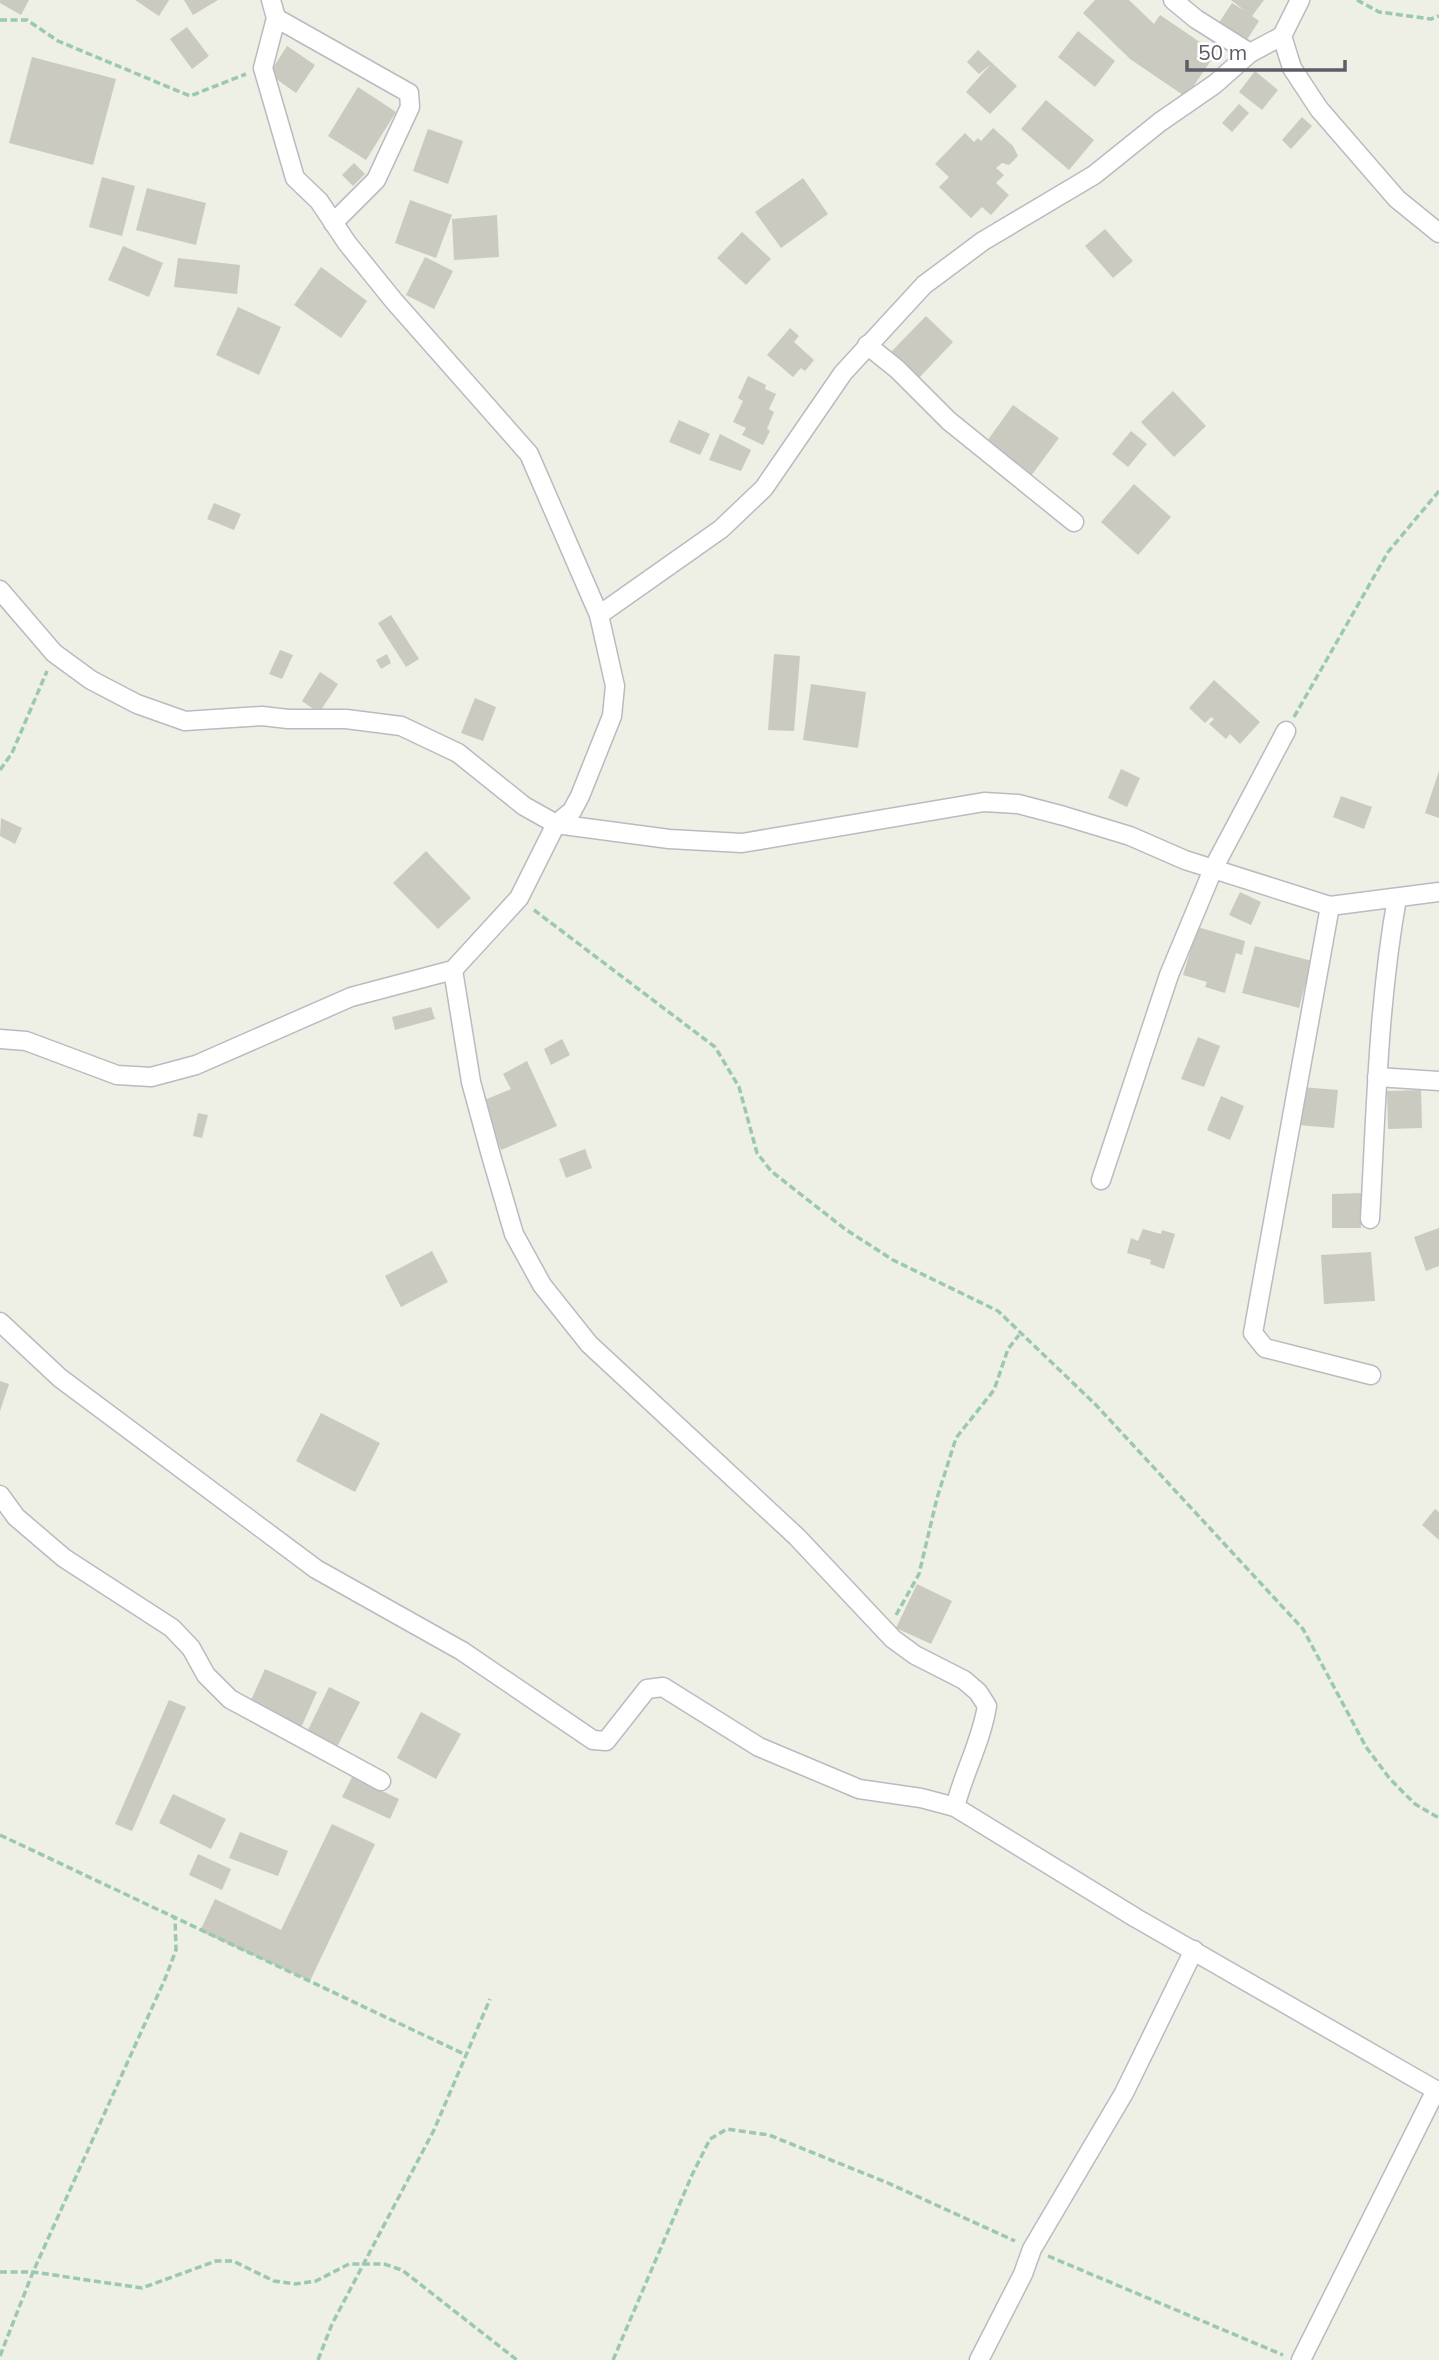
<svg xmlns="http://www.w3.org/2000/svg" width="1439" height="2360" viewBox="0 0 1439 2360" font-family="Mulish,sans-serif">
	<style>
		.building { fill: #cacac1 }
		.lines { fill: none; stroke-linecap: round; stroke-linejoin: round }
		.minor-casing { stroke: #babbc1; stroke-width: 21 }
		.path { stroke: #9bc7b5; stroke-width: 3.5; stroke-dasharray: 7 3.5; stroke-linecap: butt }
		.minor { stroke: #fff; stroke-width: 18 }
	</style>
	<rect width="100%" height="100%" fill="#eeefe5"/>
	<g class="building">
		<path d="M0,0H29L21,15L0,3Z"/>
		<path d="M135,0H169L159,16Z"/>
		<path d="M184,0H218L193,15Z"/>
		<path d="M1095,0H1129L1154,24L1160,15L1216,53L1186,97L1130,59L1083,13Z"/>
		<path d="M1231,0H1264L1252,16L1259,21L1246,41L1218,24L1232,3L1245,11Z"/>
		<path d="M187,27L209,56L192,69L170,39Z"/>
		<path d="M1078,31L1115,61L1095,87L1058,57Z"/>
		<path d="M287,46L315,65L296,93L269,74Z"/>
		<path d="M978,50L1017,86L990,114L966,92L991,64L979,74L967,62Z"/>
		<path d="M32,57L116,79L93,165L9,143Z"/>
		<path d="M1255,71L1278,90L1262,110L1239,92Z"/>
		<path d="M358,87L396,112L366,160L328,136Z"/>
		<path d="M1046,100L1094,140L1069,170L1021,129Z"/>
		<path d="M1239,104L1249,113L1232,132L1222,123Z"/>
		<path d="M1302,117L1312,126L1291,149L1282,140Z"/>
		<path d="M993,128L1013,146L1018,156L1009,165L1002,163L996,168L1004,175L996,183L1009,195L991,215L982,207L971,218L939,187L949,177L935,164L965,133L974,142L978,138L981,141Z"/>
		<path d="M428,129L463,141L448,184L413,171Z"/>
		<path d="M354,163L365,174L353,186L342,175Z"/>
		<path d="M102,177L135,186L122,236L89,227Z"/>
		<path d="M803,178L828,214L781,248L755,212Z"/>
		<path d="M147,188L206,203L196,245L136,230Z"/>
		<path d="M410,200L452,215L436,258L395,243Z"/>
		<path d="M497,215L499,257L454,260L452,219Z"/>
		<path d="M1105,229L1133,261L1113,278L1085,246Z"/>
		<path d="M742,232L771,259L746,285L717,258Z"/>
		<path d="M123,246L163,263L149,297L108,280Z"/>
		<path d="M425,257L453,271L434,309L406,295Z"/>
		<path d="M178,258L240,265L237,294L174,287Z"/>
		<path d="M321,267L367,301L341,338L294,305Z"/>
		<path d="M238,307L281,327L259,375L216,355Z"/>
		<path d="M926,316L953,342L917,380L889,354Z"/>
		<path d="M790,328L799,336L794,342L814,360L805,371L801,368L793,377L767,355Z"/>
		<path d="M748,376L766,385L765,389L776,394L769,409L774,412L767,429L770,431L763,445L742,435L746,428L733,422L743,401L738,398Z"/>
		<path d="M1173,391L1206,426L1174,457L1141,422Z"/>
		<path d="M1013,405L1059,438L1028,480L982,448Z"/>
		<path d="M679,420L710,434L700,455L669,442Z"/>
		<path d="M1131,431L1147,444L1128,467L1112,454Z"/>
		<path d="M720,434L751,450L741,471L709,460Z"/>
		<path d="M1134,484L1171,517L1138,555L1101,522Z"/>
		<path d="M214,503L241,514L234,530L207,519Z"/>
		<path d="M391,615L419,659L406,667L378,623Z"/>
		<path d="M280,650L293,655L282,679L269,674Z"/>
		<path d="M387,654L391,663L381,669L376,660Z"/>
		<path d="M774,654L800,656L794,731L768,730Z"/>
		<path d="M320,672L338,684L319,713L302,701Z"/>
		<path d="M1214,680L1260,722L1240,744L1230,734L1226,739L1209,724L1214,719L1211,717L1205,723L1189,708Z"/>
		<path d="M811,684L866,692L858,748L803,740Z"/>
		<path d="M475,698L496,707L483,741L461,733Z"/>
		<path d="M1121,769L1140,778L1127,807L1108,798Z"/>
		<path d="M1439,771V818L1425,813Z"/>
		<path d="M1341,796L1372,807L1364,829L1333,817Z"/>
		<path d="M1,818L22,828L15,844L0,836Z"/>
		<path d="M426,851L471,898L438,929L393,883Z"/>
		<path d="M1240,892L1261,902L1251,925L1229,915Z"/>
		<path d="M1201,928L1245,941L1242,955L1236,953L1225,993L1205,987L1207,982L1183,975L1197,929Z"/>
		<path d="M1255,946L1312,961L1299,1008L1242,993Z"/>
		<path d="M431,1007L435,1019L395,1030L392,1017Z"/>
		<path d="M1198,1037L1220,1046L1204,1087L1181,1079Z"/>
		<path d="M562,1039L570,1055L551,1065L544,1049Z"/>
		<path d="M527,1061L557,1126L501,1150L482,1101L511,1089L503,1074Z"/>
		<path d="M1301,1087L1338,1090L1334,1128L1297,1125Z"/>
		<path d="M1421,1090L1422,1128L1388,1129L1387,1091Z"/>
		<path d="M1221,1096L1244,1106L1230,1140L1207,1130Z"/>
		<path d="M198,1113L208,1115L202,1138L193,1136Z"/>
		<path d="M585,1149L592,1168L566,1178L559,1159Z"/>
		<path d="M1361,1193V1228H1332V1194Z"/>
		<path d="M1439,1228V1266L1426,1271L1414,1237Z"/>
		<path d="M1143,1229L1161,1234L1162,1230L1175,1234L1164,1269L1150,1264L1151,1260L1127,1253L1131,1238L1138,1241Z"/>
		<path d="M432,1251L448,1282L401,1307L385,1276Z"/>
		<path d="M1371,1252L1375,1301L1324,1304L1321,1255Z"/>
		<path d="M0,1381L9,1384L0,1411Z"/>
		<path d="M321,1413L380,1443L355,1492L296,1461Z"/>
		<path d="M1435,1509L1439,1512V1540L1422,1525Z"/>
		<path d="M917,1584L952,1601L931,1644L896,1628Z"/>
		<path d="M265,1669L317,1692L300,1730L248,1707Z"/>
		<path d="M329,1687L360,1702L336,1749L306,1734Z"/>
		<path d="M169,1700L186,1707L132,1831L115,1824Z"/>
		<path d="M421,1712L461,1734L436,1779L397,1758Z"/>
		<path d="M352,1777L399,1799L390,1819L342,1797Z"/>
		<path d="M173,1794L226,1819L211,1849L159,1823Z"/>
		<path d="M332,1824L375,1844L310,1981L200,1931L215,1899L281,1930Z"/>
		<path d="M240,1832L288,1851L278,1876L229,1858Z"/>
		<path d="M198,1854L231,1869L222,1890L189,1875Z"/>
	</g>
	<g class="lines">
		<g class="minor-casing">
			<g id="minor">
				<path d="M1173,0L1196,19L1250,53L1282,36"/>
				<path d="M1300,0L1282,36L1292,68L1319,109L1397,199L1439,233"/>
				<path d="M276,18L409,93L410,107L376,180L333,223"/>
				<path d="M867,345L897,369L949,421L1074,522"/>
				<path d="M0,590L54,653L91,680L137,704L185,721L262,716L288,719H346L401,726L458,753L524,806L556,824L669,839L742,843L984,802L1018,804L1064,816L1130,836L1185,860L1330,906L1439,892"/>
				<path d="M599,615L721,529L764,488L843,373L924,285L983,241L1094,175L1160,122L1215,84L1250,53"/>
				<path d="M1330,906L1253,1333L1265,1348L1371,1375"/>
				<path d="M453,970L471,1082L490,1152L514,1234L542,1285L589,1344L797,1537L893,1639L915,1655L964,1680L978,1692L987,1706C981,1742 964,1772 955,1807L1136,1918L1439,2092"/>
				<path d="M0,1039L26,1041L117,1075L151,1077L196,1065L351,997L453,970L519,898L556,824L572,811L580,796L612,716L615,686L599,615L529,454L394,301L347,243L319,201L295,178L263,68L276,18L271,0"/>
				<path d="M1377,1077L1439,1081"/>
				<path d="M1101,1180L1169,975L1214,867L1286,731"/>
				<path d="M1370,1219C1376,1111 1378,1004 1397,898"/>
				<path d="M0,1322L60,1378L316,1569L462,1651L593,1740L606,1741L647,1689L663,1687L759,1747L859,1789L921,1798L955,1807"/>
				<path d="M0,1495L16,1517L64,1558L172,1628L191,1648L206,1675L230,1699L381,1781"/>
				<path d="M979,2360L1023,2274L1032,2249L1124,2093L1194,1950"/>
				<path d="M1301,2360L1436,2090"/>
			</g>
		</g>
		<g class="path">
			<path d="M1357,0L1379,12L1431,19L1439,16"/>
			<path d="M0,20H27L58,41L190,96L246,74"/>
			<path d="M1294,717L1388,552L1439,491"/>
			<path d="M0,770L12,753L47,671"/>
			<path d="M534,910L715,1047L739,1087L757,1153L771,1171L845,1229L893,1260L998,1311L1096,1405L1303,1629L1366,1747L1390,1779L1415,1804L1439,1818"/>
			<path d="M896,1615L919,1574L937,1498L956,1438L994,1390L1008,1349L1019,1335"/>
			<path d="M0,1835L466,2055"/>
			<path d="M1048,2256L1283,2355"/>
			<path d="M0,2272H33L142,2288L216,2261H233L274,2281L295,2284L316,2281L349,2264H384L402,2270L517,2360"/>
			<path d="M0,2356L33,2272L165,1979L176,1950L175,1917"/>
			<path d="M318,2360L332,2324L434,2130L490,1999"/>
			<path d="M613,2360L692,2175L710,2139L727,2129L769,2135L888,2183L1015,2241"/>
		</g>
		<use href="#minor" class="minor"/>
	</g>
	<path d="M1187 60v10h158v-10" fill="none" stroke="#5d5e65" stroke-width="3.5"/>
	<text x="1198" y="60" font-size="21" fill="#5d5e65" stroke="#ffffff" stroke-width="5" paint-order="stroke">50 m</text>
</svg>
